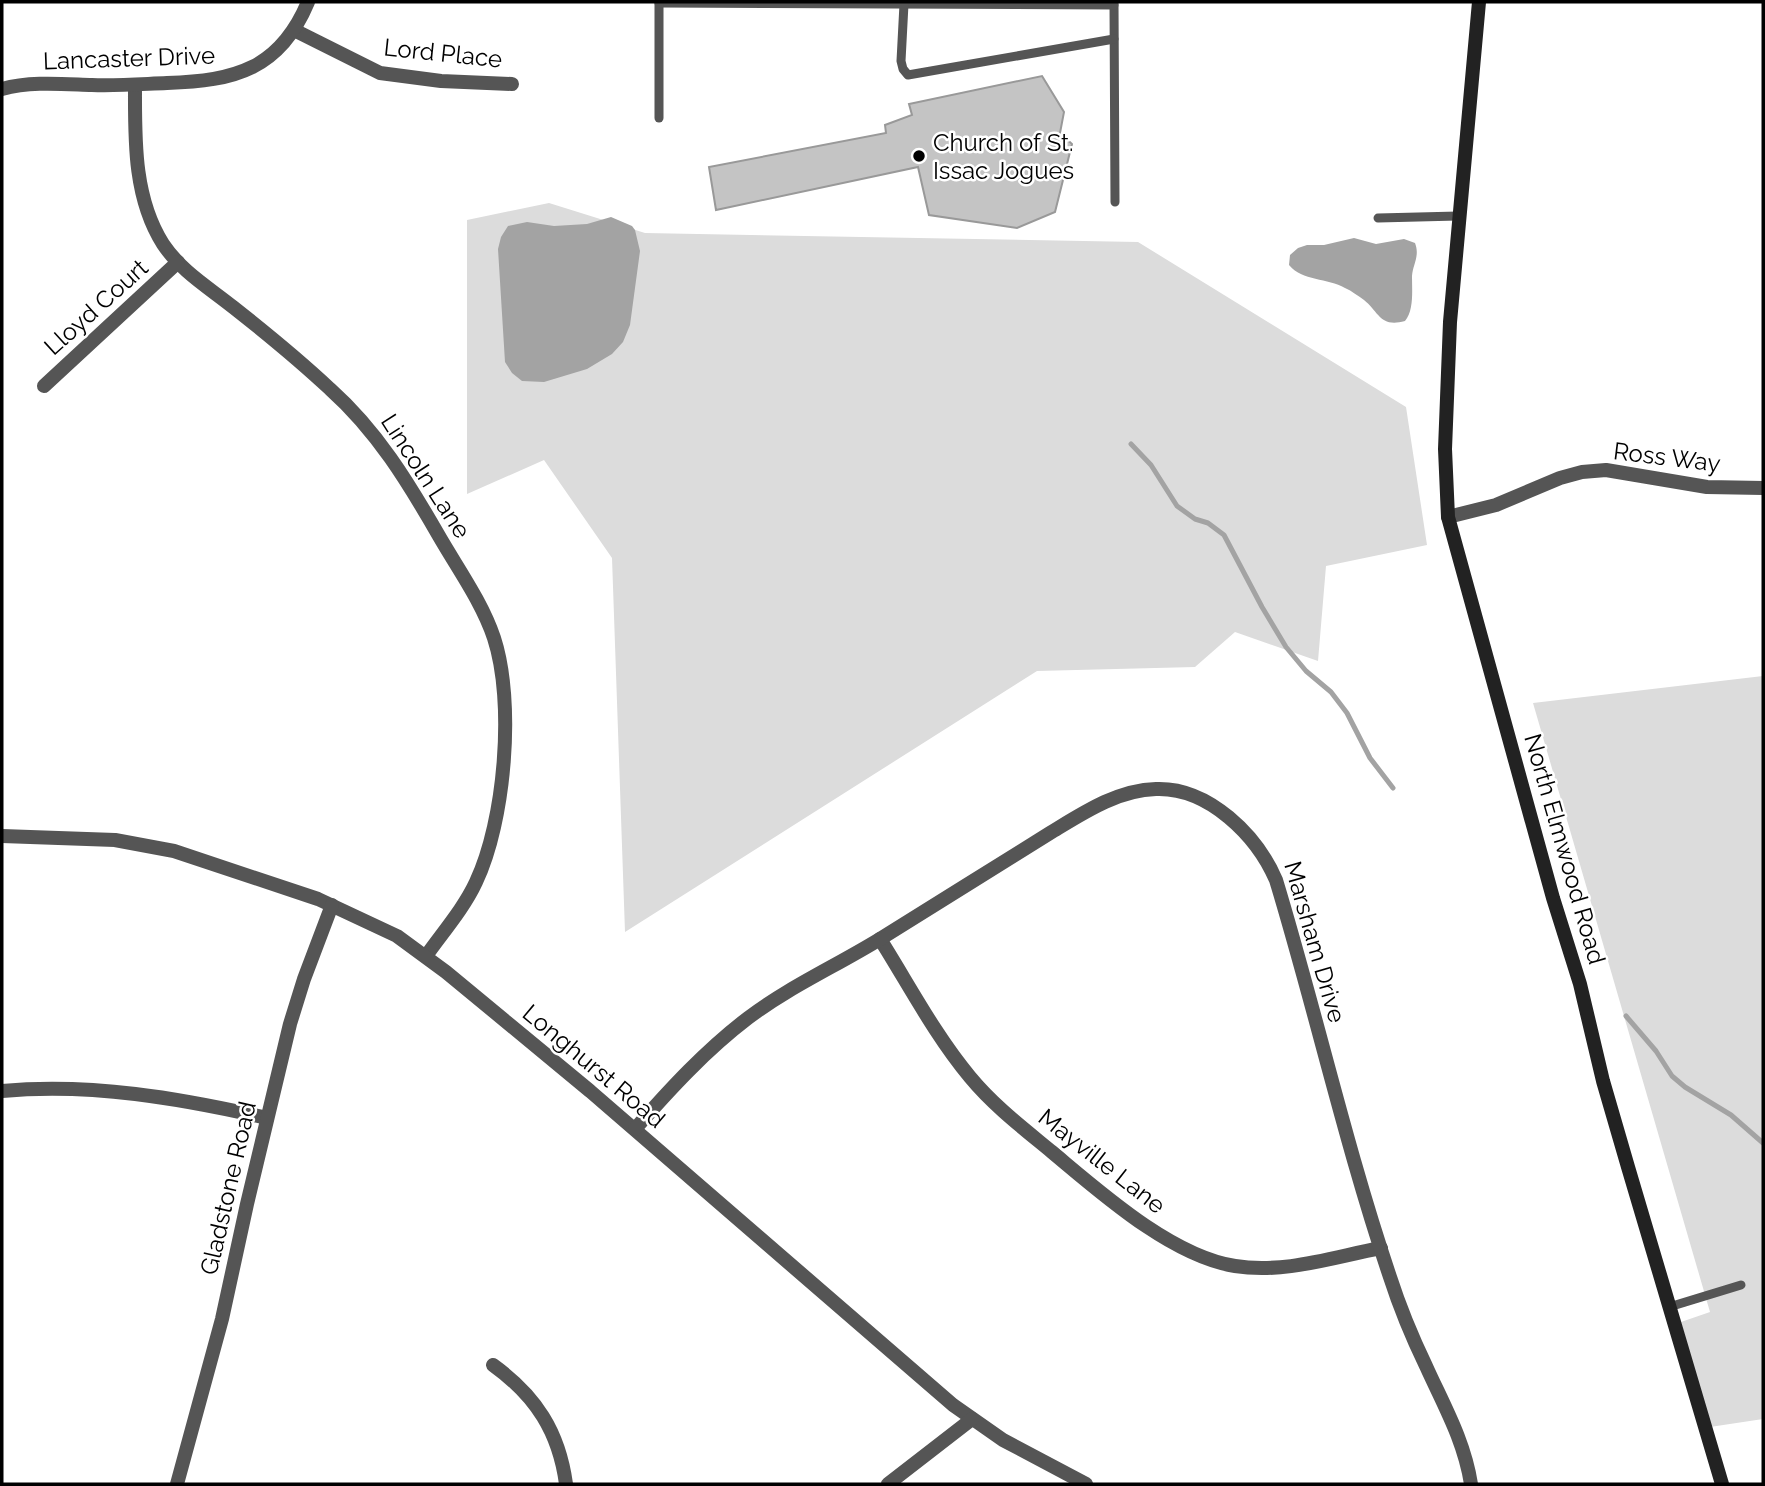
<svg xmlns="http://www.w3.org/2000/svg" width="1765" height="1486" viewBox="0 0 1765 1486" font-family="Raleway,sans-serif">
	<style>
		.green { fill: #dcdcdc }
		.water { fill: #a3a3a3 }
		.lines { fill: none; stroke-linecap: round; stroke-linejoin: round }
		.stream { stroke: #a3a3a3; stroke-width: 5 }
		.building { fill: #c4c4c4; stroke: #999; stroke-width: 2 }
		.lane { stroke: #555; stroke-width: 9 }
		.street { stroke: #555; stroke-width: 14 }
		.secondary { stroke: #222; stroke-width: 14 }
		.poi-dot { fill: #000; stroke: #fff; stroke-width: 2.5 }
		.labels { text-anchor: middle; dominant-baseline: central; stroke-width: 5; stroke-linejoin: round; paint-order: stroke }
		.street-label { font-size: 24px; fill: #000; stroke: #fff }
		.poi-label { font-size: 24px; fill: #000; stroke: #fff; text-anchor: start }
	</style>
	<rect width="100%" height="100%" fill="#fff"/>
	<g class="green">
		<path d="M549,203L645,233L1138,242L1406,407L1427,545L1326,566L1318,661L1235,632L1195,667L1037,671L625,932L612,558L544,460L467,494V220Z"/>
		<path d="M1763,676V1419L1710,1427L1681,1322L1710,1312L1533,703Z"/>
	</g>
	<g class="water">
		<path d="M611,217L632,226L635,230L640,251L630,325L623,342L612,354L587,369L544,382L522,381L512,373L505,362L498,249L501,237L508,226L527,222L554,226L587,224Z"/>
		<path d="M1354,238L1376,244L1404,239L1415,243C1420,256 1413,264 1412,276C1412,291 1414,310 1405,321C1380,328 1379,312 1364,300C1358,296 1352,291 1345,288C1328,278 1302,281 1289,265L1290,255L1298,248L1307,245H1324Z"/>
	</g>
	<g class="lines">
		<g class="stream">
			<path d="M1131,444L1151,465L1177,506L1195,519L1208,523L1224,535L1262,607L1286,647L1306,671L1331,692L1347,713L1370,758L1393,788"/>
			<path d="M1626,1016L1656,1051L1672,1076L1685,1087L1731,1115L1763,1143"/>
		</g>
	</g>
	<path class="building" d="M1042,76L1064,112L1060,133L1072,144L1055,212L1017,228L929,215L918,167L716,210L709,167L886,133L885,125L912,115L909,104Z"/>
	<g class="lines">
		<g class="lane">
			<path d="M1114,2L1115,202"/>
			<path d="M659,3L1114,5"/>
			<path d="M904,4L901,61L903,69L908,75L1114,39"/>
			<path d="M659,118V2"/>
			<path d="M1378,218L1458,216"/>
			<path d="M1669,1307L1741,1285"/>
		</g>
		<g class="street">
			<path d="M294,30L380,73L441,81L512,84"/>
			<path d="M135,85C135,137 133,197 163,244C181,271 208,287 233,307C266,333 299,360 330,389C377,431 408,482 439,536C458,569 482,602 494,638C515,702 505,821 476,882C464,908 443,932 426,956"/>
			<path d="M2,89C31,81 62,84 92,85C117,86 142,84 167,83C235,81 280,69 308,2"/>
			<path d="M44,386L178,262"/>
			<path d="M1448,517L1496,505L1560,478L1582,472L1606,470L1707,487L1763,488"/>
			<path d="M2,836L115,840L174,851L318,899L397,936L446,972L590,1091L953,1405L1003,1440L1086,1484"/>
			<path d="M880,939C909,985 935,1035 970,1077C994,1106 1023,1128 1052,1152C1100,1192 1171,1256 1235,1266C1284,1274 1333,1257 1381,1248"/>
			<path d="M2,1091C92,1083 179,1098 267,1118"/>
			<path d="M635,1129C670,1089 706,1050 748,1018C789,987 836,966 880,939C937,904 993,868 1050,833C1083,813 1117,790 1156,789C1209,787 1257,836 1276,880C1316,1012 1346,1147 1390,1277C1400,1308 1412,1337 1426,1366C1444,1406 1464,1440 1471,1484"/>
			<path d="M493,1365C536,1396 559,1432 566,1484"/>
			<path d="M177,1484L222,1319L247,1204L290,1024L304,979L332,905"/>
			<path d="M888,1484L972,1419"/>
		</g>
		<path class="secondary" d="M1479,2L1450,322L1445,449L1448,517L1553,898L1580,984L1603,1081L1628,1167L1722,1484"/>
	</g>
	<circle class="poi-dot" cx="919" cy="156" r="7"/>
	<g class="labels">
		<g class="street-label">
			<text transform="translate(443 53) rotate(6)">Lord Place</text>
			<text transform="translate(129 58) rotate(-2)">Lancaster Drive</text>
			<text transform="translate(96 307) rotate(-42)">Lloyd Court</text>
			<text transform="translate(1667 457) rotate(7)">Ross Way</text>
			<text transform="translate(426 476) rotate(57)">Lincoln Lane</text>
			<text transform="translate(1565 849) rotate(74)">North Elmwood Road</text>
			<text transform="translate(1315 942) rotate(74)">Marsham Drive</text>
			<text transform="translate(594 1066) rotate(40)">Longhurst Road</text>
			<text transform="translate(1102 1161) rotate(38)">Mayville Lane</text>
			<text transform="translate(228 1188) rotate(-77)">Gladstone Road</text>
		</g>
		<g class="poi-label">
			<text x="933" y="142">Church of St.<tspan x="933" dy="28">Issac Jogues</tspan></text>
		</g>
	</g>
	<rect width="1765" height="1486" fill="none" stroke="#000000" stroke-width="7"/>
</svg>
